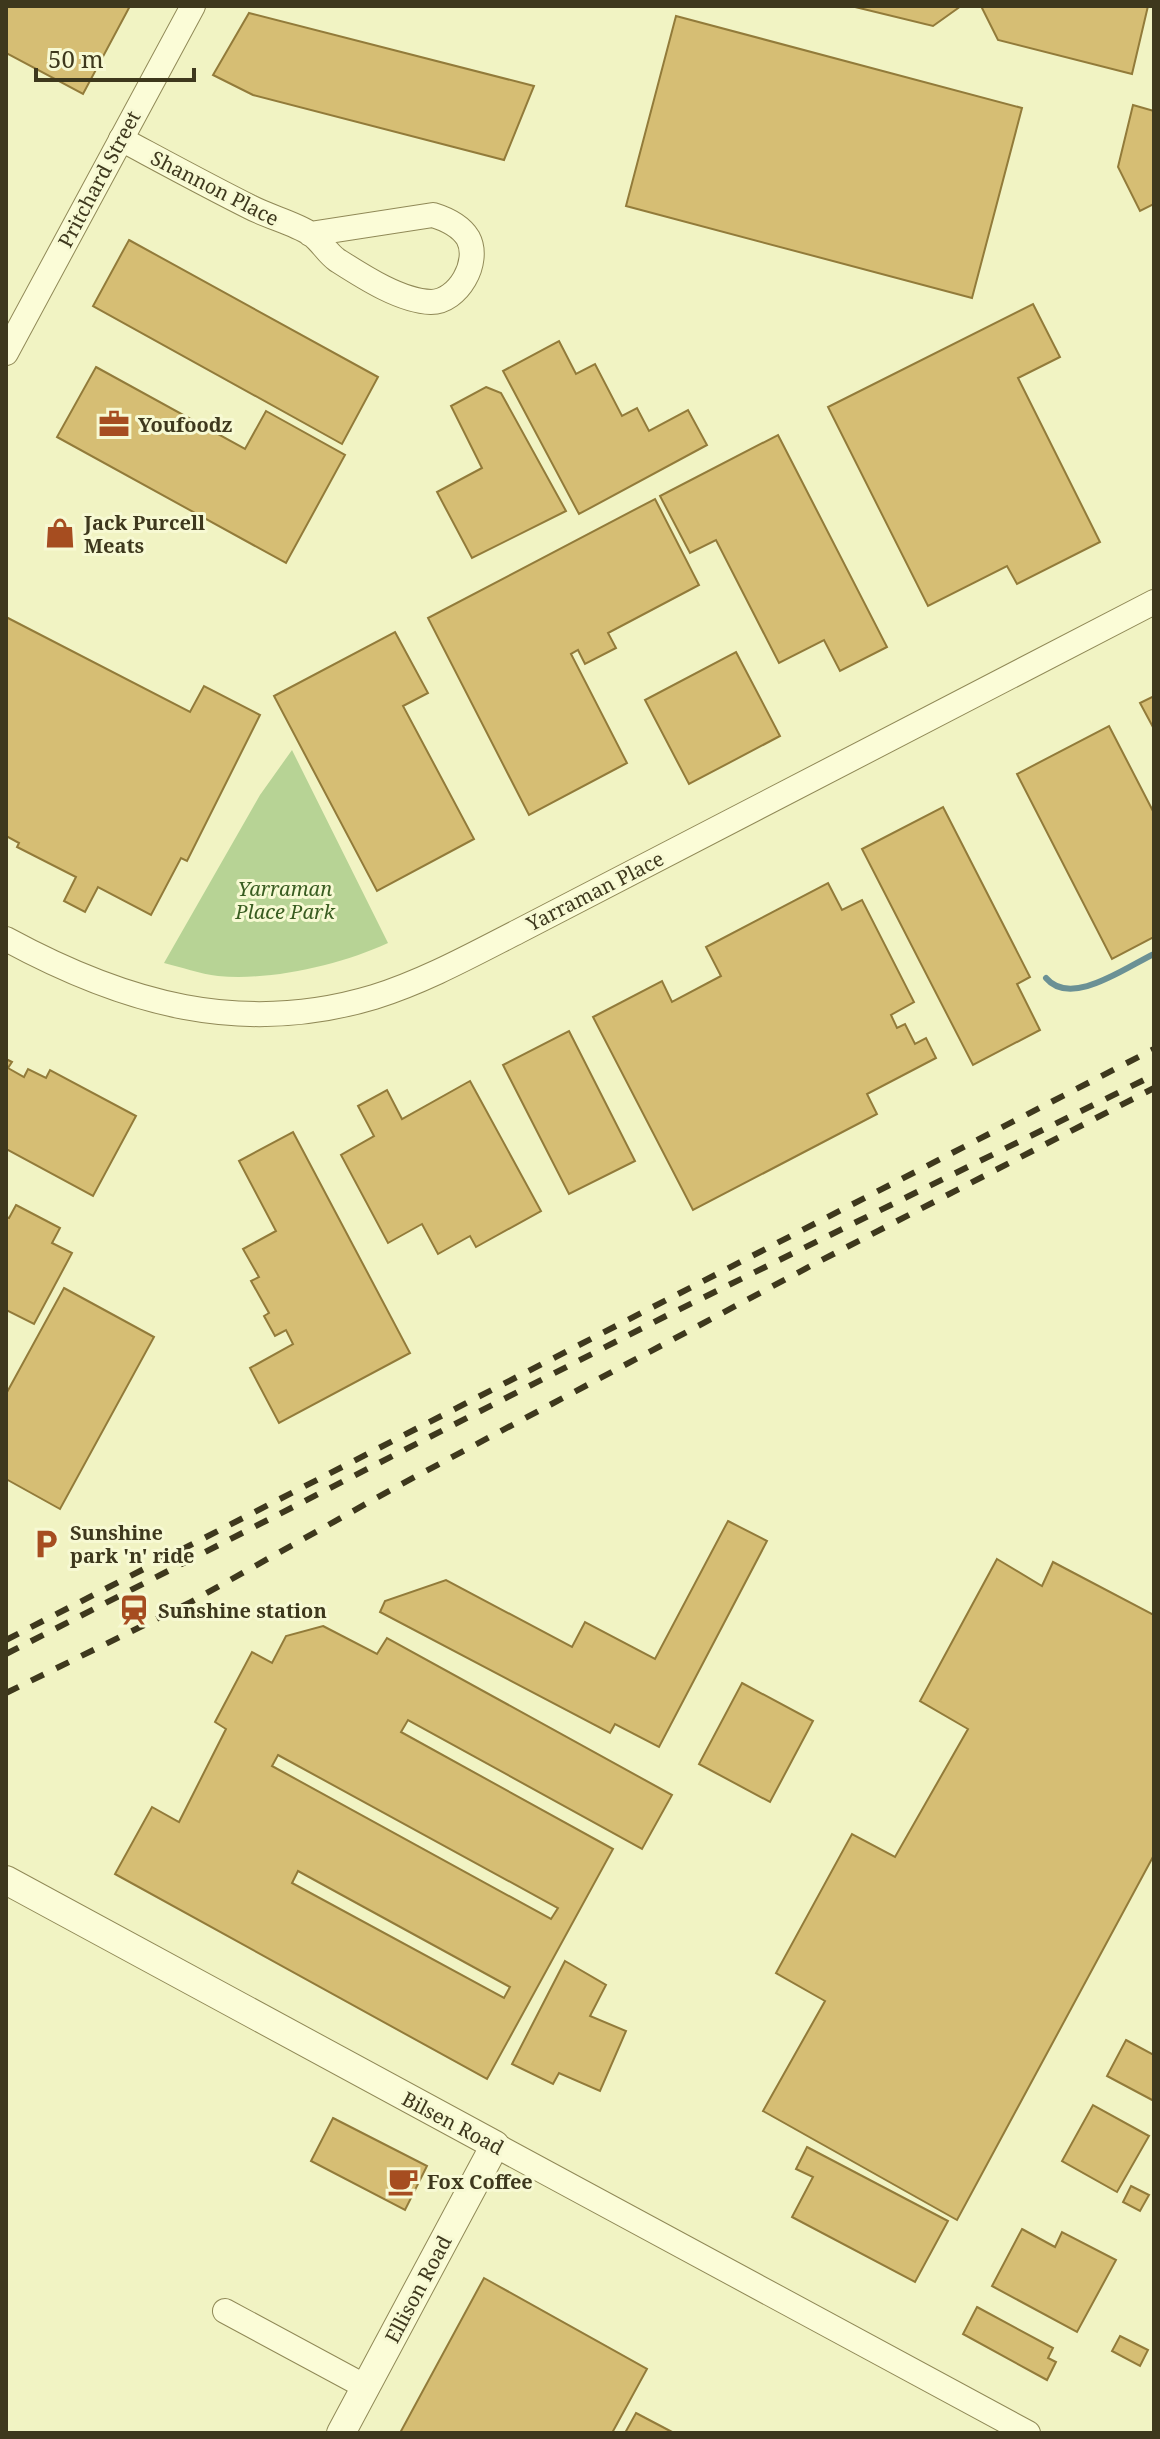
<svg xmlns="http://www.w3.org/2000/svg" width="1160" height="2439" viewBox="0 0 1160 2439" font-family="'Noto Serif',serif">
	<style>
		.green { fill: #b7d395 }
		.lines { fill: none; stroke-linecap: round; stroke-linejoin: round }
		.stream { stroke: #6b9195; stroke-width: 6 }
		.building { fill: #d6be74; stroke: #927b3a; stroke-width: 2; fill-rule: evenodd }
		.minor-casing { stroke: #908957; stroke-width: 26 }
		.tertiary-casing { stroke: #908957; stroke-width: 30 }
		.minor { stroke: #fbfcd7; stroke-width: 24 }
		.tertiary { stroke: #fbfcd7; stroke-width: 28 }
		.rail { stroke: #3e381d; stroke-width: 6; stroke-dasharray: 14 14; stroke-linecap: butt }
		.labels { text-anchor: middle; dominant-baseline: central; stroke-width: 6; stroke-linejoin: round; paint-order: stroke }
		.street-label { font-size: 20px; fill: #3e381d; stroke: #f7f9d3 }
		.poi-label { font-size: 20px; font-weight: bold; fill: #3e381d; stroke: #f7f9d3; text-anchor: start }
		.park-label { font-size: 20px; font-style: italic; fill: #395d21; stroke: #f7f9d3 }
	</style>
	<rect width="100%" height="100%" fill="#f1f3c3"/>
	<path class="green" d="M292,750L388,943C340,965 271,981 218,976C200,974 181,967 164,963L260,795Z"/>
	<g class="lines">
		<path class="stream" d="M1046,978C1071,1008 1126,967 1154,954"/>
	</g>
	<g class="building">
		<path d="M6,6H130L83,94L6,53Z"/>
		<path d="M851,6H961L933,26Z"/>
		<path d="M981,6H1148L1132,74L998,40Z"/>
		<path d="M249,13L534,86L504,160L253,95L213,75Z"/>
		<path d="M676,16L1022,108L972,298L626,206Z"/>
		<path d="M1133,105L1154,111V204L1140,211L1118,167Z"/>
		<path d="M129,240L378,377L342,444L93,306Z"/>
		<path d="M1033,304L1060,357L1018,378L1100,542L1017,584L1007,566L928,606L828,407Z"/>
		<path d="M559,341L576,374L595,364L622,416L637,408L649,431L688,410L707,445L579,514L503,371Z"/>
		<path d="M96,367L245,449L266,411L345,455L286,563L57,437Z"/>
		<path d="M486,387L501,393L566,511L472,558L437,492L482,468L451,406Z"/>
		<path d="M778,435L887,647L840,671L824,640L779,663L716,540L690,553L660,496Z"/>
		<path d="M655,499L699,585L608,633L616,648L585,664L578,650L571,654L627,763L529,815L428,618Z"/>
		<path d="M6,617L190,712L204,686L260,715L187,861L181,858L151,915L98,887L85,912L64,901L76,877L17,847L19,843L6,836Z"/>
		<path d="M395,632L428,693L403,706L474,839L377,891L274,696Z"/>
		<path d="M736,652L780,736L689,784L645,700Z"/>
		<path d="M1154,696V729L1140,703Z"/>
		<path d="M1109,726L1154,813V937L1112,959L1017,774Z"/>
		<path d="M943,807L1030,977L1017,984L1040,1030L973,1065L862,849Z"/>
		<path d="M828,883L842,910L862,900L914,1002L891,1015L897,1028L905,1024L915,1044L926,1038L936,1058L867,1094L877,1114L693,1210L593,1017L662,981L672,1002L721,976L706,947Z"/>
		<path d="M569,1031L635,1161L569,1194L503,1065Z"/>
		<path d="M6,1059L12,1062L8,1068L24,1077L28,1069L46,1078L50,1070L136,1116L93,1196L6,1149Z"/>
		<path d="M470,1081L541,1211L476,1247L470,1236L438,1254L422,1224L388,1243L341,1155L374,1136L358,1106L387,1090L402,1119Z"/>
		<path d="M293,1132L410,1353L279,1423L250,1368L293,1344L286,1330L275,1336L264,1316L269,1313L251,1281L259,1277L243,1249L276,1231L239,1161Z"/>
		<path d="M16,1205L60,1228L52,1243L72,1253L34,1324L6,1310V1217L9,1218Z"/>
		<path d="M64,1288L154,1337L60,1509L6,1479V1394Z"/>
		<path d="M728,1521L767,1541L659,1747L615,1724L610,1733L380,1612L385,1601L446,1580L572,1647L585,1622L655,1659Z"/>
		<path d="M997,1559L1042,1586L1053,1562L1154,1615V1855L957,2220L763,2111L825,2001L776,1973L852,1834L895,1857L968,1729L920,1701Z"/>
		<path d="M323,1626L377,1654L387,1638L672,1795L642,1849L408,1720L401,1732L613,1849L487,2079L115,1874L152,1807L179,1822L226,1729L215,1722L252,1652L272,1663L286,1636ZM278,1755L558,1908L551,1919L272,1766ZM298,1871L510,1987L504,1998L292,1883Z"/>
		<path d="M742,1683L813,1721L770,1802L699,1764Z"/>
		<path d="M565,1961L606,1985L590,2016L626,2031L600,2091L559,2073L553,2084L512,2064Z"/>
		<path d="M1126,2040L1154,2055V2101L1107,2076Z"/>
		<path d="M1093,2105L1149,2136L1117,2192L1062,2161Z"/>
		<path d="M333,2118L427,2166L405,2210L311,2161Z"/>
		<path d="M807,2147L948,2221L915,2282L792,2217L813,2177L796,2169Z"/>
		<path d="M1131,2186L1149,2195L1140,2211L1123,2202Z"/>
		<path d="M1022,2229L1055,2247L1062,2232L1116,2260L1077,2332L992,2286Z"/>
		<path d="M484,2278L647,2369L612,2433H400Z"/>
		<path d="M977,2307L1053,2348L1048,2358L1056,2362L1047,2380L963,2334Z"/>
		<path d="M1120,2336L1148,2350L1140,2366L1112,2351Z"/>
		<path d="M636,2413L674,2433H625Z"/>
	</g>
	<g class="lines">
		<g class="minor-casing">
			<g id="minor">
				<path d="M121,139C164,162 206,185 250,207C269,217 294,223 311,234C321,241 327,253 337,260C362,276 400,301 431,302C458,302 481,262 468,238C460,225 446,219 433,215L310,234"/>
				<path d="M6,353L193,6"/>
				<path d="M6,939C124,1003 241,1037 374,997C425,981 472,955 519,931L1154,602"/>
				<path d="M495,2145L1028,2433"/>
				<path d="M225,2311L366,2387"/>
			</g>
		</g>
		<g class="tertiary-casing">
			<path id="tertiary" d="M6,1880L495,2145L341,2433"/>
		</g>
		<use href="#minor" class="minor"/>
		<use href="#tertiary" class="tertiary"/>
		<g class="rail">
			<path d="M6,1640L1154,1049"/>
			<path d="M6,1654L664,1317L1154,1075"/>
			<path d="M6,1693L189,1603L396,1487L818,1262L1154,1088"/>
		</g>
	</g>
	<defs>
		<g id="office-bare" transform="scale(2.4)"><path d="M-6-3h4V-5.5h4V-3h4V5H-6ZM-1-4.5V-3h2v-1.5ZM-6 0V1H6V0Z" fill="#a64d20" stroke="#f7f9d3" stroke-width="2.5" paint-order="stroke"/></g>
		<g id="shop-bare" transform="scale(2.4)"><path d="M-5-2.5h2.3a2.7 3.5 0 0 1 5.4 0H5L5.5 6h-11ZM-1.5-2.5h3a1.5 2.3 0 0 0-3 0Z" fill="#a64d20" stroke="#f7f9d3" stroke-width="2.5" paint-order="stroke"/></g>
		<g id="parking-bare" transform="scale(2.4)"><path d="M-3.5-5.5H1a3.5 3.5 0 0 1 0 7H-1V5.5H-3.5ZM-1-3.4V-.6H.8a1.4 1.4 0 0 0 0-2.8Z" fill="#a64d20" stroke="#f7f9d3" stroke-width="2.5" paint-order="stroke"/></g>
		<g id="station-bare" transform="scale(2.4)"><path d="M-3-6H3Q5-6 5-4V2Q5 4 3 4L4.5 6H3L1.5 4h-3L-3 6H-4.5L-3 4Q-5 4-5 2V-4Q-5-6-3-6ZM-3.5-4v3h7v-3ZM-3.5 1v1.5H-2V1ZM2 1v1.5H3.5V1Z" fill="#a64d20" stroke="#f7f9d3" stroke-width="2.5" paint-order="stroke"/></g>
		<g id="cafe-bare" transform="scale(2.4)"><path d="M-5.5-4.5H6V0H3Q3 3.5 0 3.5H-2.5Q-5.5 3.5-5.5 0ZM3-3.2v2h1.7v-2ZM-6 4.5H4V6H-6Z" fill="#a64d20" stroke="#f7f9d3" stroke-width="2.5" paint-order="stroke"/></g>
	</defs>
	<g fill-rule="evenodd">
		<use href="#office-bare" x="114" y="424"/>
		<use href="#shop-bare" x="60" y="533"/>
		<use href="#parking-bare" x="46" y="1544"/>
		<use href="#station-bare" x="134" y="1610"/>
		<use href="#cafe-bare" x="403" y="2181"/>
	</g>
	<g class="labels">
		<g class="street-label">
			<text transform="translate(99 179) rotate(-62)">Pritchard Street</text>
			<text transform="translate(215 188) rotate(27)">Shannon Place</text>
			<text transform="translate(595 891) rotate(-27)">Yarraman Place</text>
			<text transform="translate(453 2123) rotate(28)">Bilsen Road</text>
			<text transform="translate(418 2289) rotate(-62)">Ellison Road</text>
		</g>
		<g class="poi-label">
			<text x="138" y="424">Youfoodz</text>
			<text x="84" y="522">Jack Purcell<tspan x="84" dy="23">Meats</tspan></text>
			<text x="70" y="1532">Sunshine<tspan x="70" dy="23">park 'n' ride</tspan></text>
			<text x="158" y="1610">Sunshine station</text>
			<text x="427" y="2181">Fox Coffee</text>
		</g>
		<g class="park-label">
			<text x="285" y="888">Yarraman<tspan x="285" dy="23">Place Park</tspan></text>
		</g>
	</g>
	<rect width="1160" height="2439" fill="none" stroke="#3e381d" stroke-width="16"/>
	<path d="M36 68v12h158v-12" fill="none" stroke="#3e381d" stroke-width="4"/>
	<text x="48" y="68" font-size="24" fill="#3e381d" stroke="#f7f9d3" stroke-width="6" paint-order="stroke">50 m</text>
</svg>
